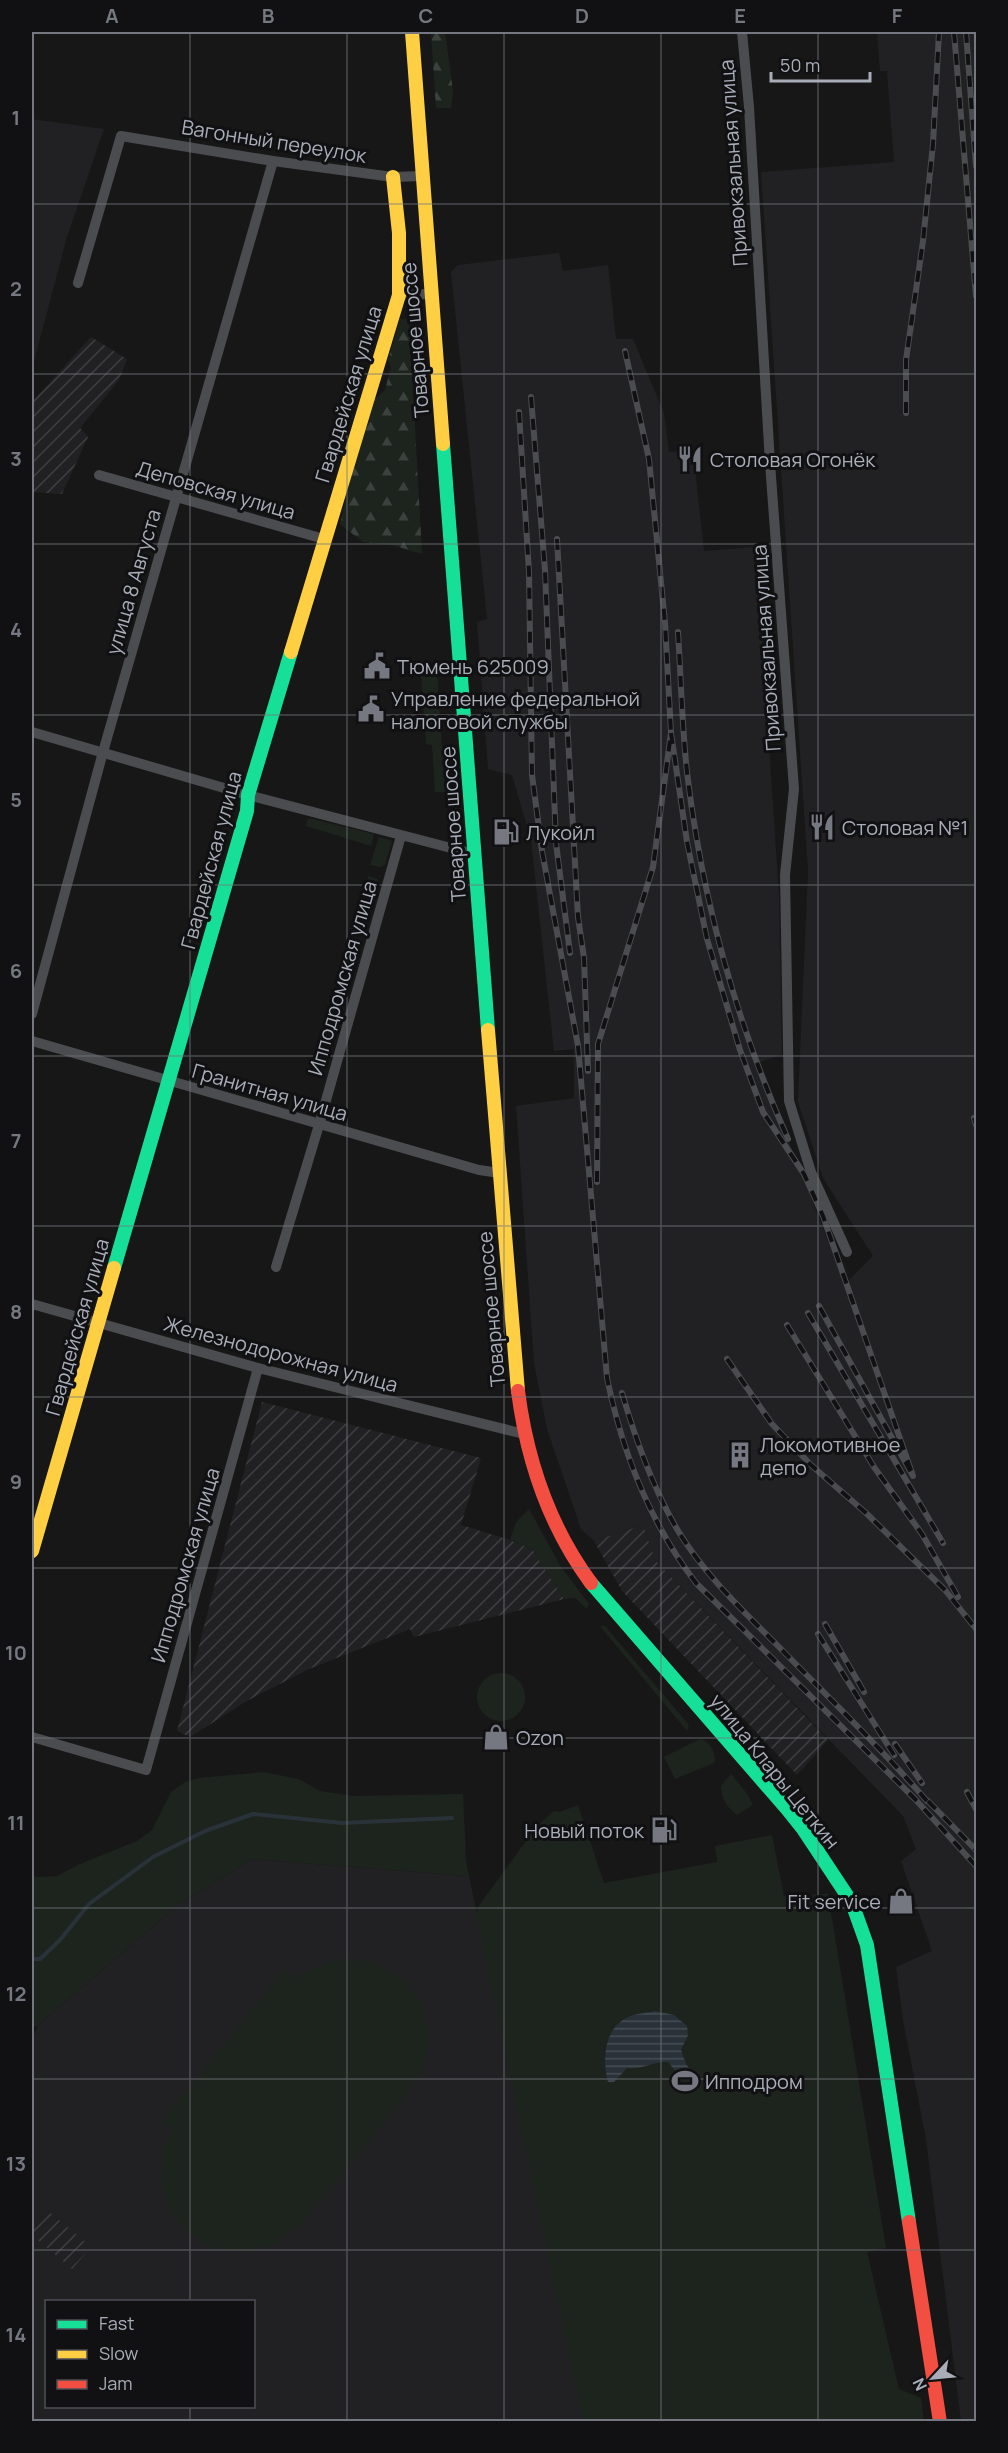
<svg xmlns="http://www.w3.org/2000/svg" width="1008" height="2453" viewBox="0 0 1008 2453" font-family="Manrope,sans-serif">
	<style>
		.built { fill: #212123; fill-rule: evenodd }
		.industrial { fill: url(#industrial-furrows) }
		.grass { fill: #1d241e }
		.forest { fill: url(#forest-firs) }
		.water { fill: url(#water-rules) }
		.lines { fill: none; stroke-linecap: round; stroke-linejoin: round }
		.stream { stroke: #2a3239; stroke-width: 4 }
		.street { stroke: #4b4c50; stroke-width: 10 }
		.fast { stroke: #16e098; stroke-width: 14 }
		.slow { stroke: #ffcf43; stroke-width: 14 }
		.jam { stroke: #f24e42; stroke-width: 14 }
		.rail-casing { stroke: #4b4c4f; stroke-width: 6 }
		.rail { stroke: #111113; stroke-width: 4; stroke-dasharray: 11; stroke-linecap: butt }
		.grid { fill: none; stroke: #757880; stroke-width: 1.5; stroke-opacity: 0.55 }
		.labels { text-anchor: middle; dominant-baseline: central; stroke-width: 6; stroke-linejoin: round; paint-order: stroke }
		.street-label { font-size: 20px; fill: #a8adb8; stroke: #111113 }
		.poi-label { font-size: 20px; fill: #a8adb8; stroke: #111113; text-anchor: start }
		.neatline { fill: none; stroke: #757880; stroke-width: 2 }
		.grid-label { font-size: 20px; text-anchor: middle; font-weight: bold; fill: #757880 }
	</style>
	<defs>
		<pattern id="industrial-furrows" width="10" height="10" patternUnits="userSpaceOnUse" patternTransform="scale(1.5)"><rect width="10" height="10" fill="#212123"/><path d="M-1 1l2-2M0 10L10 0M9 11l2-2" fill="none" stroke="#3e3f41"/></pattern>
		<pattern id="forest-firs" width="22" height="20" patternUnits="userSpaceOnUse" patternTransform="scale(1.5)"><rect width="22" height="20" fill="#1d241e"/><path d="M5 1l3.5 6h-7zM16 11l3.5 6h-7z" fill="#3b413d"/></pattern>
		<pattern id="water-rules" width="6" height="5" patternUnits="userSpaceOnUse" patternTransform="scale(1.5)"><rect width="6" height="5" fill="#2a3239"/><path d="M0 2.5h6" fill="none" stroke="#464d54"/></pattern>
	</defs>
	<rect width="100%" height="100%" fill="#171717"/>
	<g class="built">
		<path d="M877,32H976V2421H961L926,2139L903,2021L896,1967L932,1951L901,1861L916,1849L903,1816L655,1560L643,1525L594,1541L581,1529L547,1429L534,1363L516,1106L574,1098V1049L554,1051L531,840L512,775L488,769L477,622L487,619L451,272L458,265L559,253L563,271L608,265L616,339H633L664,413L669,452L693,450L704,551L756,547L779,896L782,1054L758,1063L845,1284L873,1256L823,1178L798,1102L808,871L761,172L894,162L887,71H880Z"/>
		<path d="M32,119L104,129L67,237L32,369Z"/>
		<path d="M252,1859L469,1876L584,2421H32V2039L38,2025L178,1905ZM46,2302H254V2406H46Z"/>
	</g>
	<g class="industrial">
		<path d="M91,337L127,359L119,380L80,428L88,437L62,494L32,492V402Z"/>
		<path d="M262,1402L481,1458L461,1525L510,1540L533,1550L564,1599L414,1637L410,1629L309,1669L245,1702L190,1737L177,1731Z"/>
		<path d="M643,1525L655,1560L828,1740L797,1775L622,1591L594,1541Z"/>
		<path d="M47,2210L91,2247L72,2269L32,2235V2228Z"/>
	</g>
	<g class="grass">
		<path d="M437,672L445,792H435L432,745L426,744L421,674Z"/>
		<path d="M308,818L374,834L371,846L306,826Z"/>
		<path d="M379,837L392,841L385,865L380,867L370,865Z"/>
		<path d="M368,876L377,879L380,884L372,908L368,912L359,907Z"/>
		<path d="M529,1509L561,1567L589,1604L587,1609L575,1598L564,1599L533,1550L510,1540L516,1522Z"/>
		<path d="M600,1626H605L689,1725L687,1731Z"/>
		<circle cx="501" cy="1697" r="24"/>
		<path d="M700,1739C710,1741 717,1754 714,1763L675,1779L664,1757Z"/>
		<path d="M263,1772L299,1779L320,1791L354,1796L463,1794L466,1860L469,1876L252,1859L178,1905L38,2025L32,2028V1875L37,1877L57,1876L80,1864L137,1841L152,1830L171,1792L185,1782L199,1778Z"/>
		<path d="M731,1774L748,1795L753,1805L737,1815C726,1806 722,1800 721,1786Z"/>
		<path d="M578,1805L604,1883L717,1862L715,1846L772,1835L784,1896L828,1894L886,2248L867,2252L899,2389L921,2398L924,2421H583L476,1913L480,1904L537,1826L554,1811L560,1812Z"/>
		<path d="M345,1959L374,1962L403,1979L421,2002L429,2033L426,2062L410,2091L300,2226L274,2245L245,2252L214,2248L188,2233L168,2207L161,2178L165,2146L173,2131L162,2121L285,1969L297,1978L317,1966Z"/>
	</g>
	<g class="forest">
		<path d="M431,32H445L453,91L451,108H436Z"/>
		<path d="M400,319L409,320L422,554L392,545L363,542L340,524L366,407L385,390L391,367L388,360Z"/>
	</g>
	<path class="water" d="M655,2011L674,2015L687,2026L688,2035L681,2050L686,2064L692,2072L685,2077L678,2074L668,2062C652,2061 643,2070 627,2068L614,2082H608C602,2060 604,2025 631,2016C638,2013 647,2013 655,2011Z"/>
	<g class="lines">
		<path class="stream" d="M32,1959H40L60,1940L89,1904L153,1857L205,1831L253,1814L342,1823L452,1818"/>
		<g class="street">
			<path d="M742,32L749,107L770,463L794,789L785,875L789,1101L811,1172L847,1252"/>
			<path d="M78,283L121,136L273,161L393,177L422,176"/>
			<path d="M399,295L431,294"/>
			<path d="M99,475L324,539"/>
			<path d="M32,732L248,795L474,854"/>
			<path d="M32,1014L103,752L273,161"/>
			<path d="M32,1041L479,1170L500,1173"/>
			<path d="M276,1267L319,1125L401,836"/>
			<path d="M32,1304L258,1368L524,1434"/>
			<path d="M32,1737L146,1770L258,1368"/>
		</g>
		<g class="fast">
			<path d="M443,444L488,1030"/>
			<path d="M114,1268L247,811L248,795L291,652"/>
			<path d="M591,1583L787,1809L803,1829L852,1903L867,1945L909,2222"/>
		</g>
		<g class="slow">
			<path d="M412,32L443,444"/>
			<path d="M291,652L399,295V233L393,177"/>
			<path d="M488,1030L518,1391"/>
			<path d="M32,1551L114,1268"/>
		</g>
		<g class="jam">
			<path d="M518,1391C527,1461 549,1526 591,1583"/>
			<path d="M909,2222L940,2422"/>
		</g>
		<g class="rail-casing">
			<g id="rail">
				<path d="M954,32L976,296"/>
				<path d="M966,32L976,166"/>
				<path d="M531,397L545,570L556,843L570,953"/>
				<path d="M519,412L529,572L532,775L542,851L578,1046L607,1378C622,1451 650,1523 696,1583L915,1799L976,1866"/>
				<path d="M906,413V360L923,241L933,144L939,32"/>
				<path d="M557,539L578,917L584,958L588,1071"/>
				<path d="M678,632C681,679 682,726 687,772C702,899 736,1022 788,1139"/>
				<path d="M671,733L687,842L707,939L740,1050L763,1112L804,1174L823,1216L913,1476L819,1306"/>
				<path d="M974,1118L976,1125"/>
				<path d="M597,1182L598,1044L653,867L671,733L665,623L649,459L625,351"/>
				<path d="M808,1313L943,1543"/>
				<path d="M787,1325L874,1467L922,1534L958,1597"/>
				<path d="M727,1359L772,1424L811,1465L866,1513L945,1590L976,1629"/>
				<path d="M622,1393C636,1440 652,1486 677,1529C703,1573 742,1610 778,1646C828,1697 880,1747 927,1801"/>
				<path d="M825,1624L864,1692"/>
				<path d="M818,1634L894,1755"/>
				<path d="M895,1744L922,1783"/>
				<path d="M967,1792L976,1809"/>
				<path d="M928,1801L976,1850"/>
			</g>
		</g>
		<use href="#rail" class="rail"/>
	</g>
	<path class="grid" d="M190,32V2302M347,32V2422M504,32V2422M661,32V2422M818,32V2422M32,204H976M32,374H976M32,544H976M32,715H976M32,885H976M32,1056H976M32,1226H976M32,1397H976M32,1568H976M32,1738H976M32,1908H976M32,2079H976M32,2250H976M190,2406V2422"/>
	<defs>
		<g id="restaurant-bare" transform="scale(2.07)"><path d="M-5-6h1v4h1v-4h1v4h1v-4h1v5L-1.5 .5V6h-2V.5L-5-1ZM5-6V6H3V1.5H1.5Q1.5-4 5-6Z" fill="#757880" stroke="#111113" stroke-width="2.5" paint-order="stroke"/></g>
		<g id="civic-bare" transform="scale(2.07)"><path d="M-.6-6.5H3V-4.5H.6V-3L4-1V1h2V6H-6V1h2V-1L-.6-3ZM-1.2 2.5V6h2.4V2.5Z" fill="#757880" stroke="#111113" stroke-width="2.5" paint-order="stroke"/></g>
		<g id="fuel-bare" transform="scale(2.07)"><path d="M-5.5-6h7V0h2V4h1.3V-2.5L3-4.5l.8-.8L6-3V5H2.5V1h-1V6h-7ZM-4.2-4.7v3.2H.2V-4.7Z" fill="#757880" stroke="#111113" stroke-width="2.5" paint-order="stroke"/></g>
		<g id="building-bare" transform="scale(2.07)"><path d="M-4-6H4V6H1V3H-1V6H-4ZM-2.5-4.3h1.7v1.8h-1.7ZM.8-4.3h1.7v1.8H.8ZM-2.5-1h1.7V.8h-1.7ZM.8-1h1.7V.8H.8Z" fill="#757880" stroke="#111113" stroke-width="2.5" paint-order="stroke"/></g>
		<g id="shop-bare" transform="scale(2.07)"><path d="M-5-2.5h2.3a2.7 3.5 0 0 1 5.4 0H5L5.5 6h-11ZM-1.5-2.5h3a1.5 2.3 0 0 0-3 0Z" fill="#757880" stroke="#111113" stroke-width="2.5" paint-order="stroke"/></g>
		<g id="stadium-bare" transform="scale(2.07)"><path d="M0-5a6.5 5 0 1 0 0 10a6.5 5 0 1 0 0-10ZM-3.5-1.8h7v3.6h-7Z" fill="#757880" stroke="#111113" stroke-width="2.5" paint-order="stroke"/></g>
	</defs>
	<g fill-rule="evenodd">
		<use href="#restaurant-bare" x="690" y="459"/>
		<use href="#civic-bare" x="377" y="666"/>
		<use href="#civic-bare" x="371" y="709"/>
		<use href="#restaurant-bare" x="822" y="827"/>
		<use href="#fuel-bare" x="506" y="832"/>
		<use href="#building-bare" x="740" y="1455"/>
		<use href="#shop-bare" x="496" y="1737"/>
		<use href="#fuel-bare" x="664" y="1830"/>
		<use href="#shop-bare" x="901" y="1901"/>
		<use href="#stadium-bare" x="685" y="2081"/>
	</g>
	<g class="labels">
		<g class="street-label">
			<text transform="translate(274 141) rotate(9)">Вагонный переулок</text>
			<text transform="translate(733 163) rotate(-94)">Привокзальная улица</text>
			<text transform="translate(415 340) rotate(-95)">Товарное шоссе</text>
			<text transform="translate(348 394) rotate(-73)">Гвардейская улица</text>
			<text transform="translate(216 490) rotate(16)">Деповская улица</text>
			<text transform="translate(133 582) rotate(-74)">улица 8 Августа</text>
			<text transform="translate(766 648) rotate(-94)">Привокзальная улица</text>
			<text transform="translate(453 824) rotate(-94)">Товарное шоссе</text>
			<text transform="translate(211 860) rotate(-75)">Гвардейская улица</text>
			<text transform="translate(342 978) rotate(-74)">Ипподромская улица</text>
			<text transform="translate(270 1092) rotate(16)">Гранитная улица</text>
			<text transform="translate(491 1309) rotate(-95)">Товарное шоссе</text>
			<text transform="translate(77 1327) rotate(-74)">Гвардейская улица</text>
			<text transform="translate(281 1354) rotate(15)">Железнодорожная улица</text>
			<text transform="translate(185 1565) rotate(-74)">Ипподромская улица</text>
			<text transform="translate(775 1771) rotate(51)">улица Клары Цеткин</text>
		</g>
		<g class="poi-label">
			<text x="710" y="459">Столовая Огонёк</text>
			<text x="397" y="666">Тюмень 625009</text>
			<text x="391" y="698">Управление федеральной<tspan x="391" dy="23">налоговой службы</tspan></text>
			<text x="842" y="827">Столовая №1</text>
			<text x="526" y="832">Лукойл</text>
			<text x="760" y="1444">Локомотивное<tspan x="760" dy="23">депо</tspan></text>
			<text x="516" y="1737">Ozon</text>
			<text x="644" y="1830" text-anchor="end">Новый поток</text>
			<text x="881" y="1901" text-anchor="end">Fit service</text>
			<text x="705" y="2081">Ипподром</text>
		</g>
	</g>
	<rect width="1008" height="2453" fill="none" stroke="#111113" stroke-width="66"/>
	<rect x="45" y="2300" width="210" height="108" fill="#111113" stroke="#4d4f55" stroke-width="1.5"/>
	<rect x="57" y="2320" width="30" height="9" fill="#16e098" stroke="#4d4f55" stroke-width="1.5"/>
	<text x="99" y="2330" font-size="18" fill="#a8adb8">Fast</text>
	<rect x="57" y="2350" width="30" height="9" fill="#ffcf43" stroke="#4d4f55" stroke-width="1.5"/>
	<text x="99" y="2360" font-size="18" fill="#a8adb8">Slow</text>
	<rect x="57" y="2380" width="30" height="9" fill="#f24e42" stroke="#4d4f55" stroke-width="1.5"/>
	<text x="99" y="2390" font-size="18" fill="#a8adb8">Jam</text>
	<g transform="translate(933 2378) rotate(244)" stroke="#111113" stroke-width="4.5" paint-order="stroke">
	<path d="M0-4.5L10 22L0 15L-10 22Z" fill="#a8adb8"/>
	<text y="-9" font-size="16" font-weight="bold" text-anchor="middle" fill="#a8adb8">N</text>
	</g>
	<path d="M771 72v9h99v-9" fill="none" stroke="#a8adb8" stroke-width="3"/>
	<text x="780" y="72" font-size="18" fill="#a8adb8" stroke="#111113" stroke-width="4.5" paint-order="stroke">50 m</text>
	<rect x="33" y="33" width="942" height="2387" class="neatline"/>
	<g class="grid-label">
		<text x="112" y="23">A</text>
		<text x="268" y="23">B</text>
		<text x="426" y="23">C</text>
		<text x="582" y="23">D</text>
		<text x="740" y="23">E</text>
		<text x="897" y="23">F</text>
		<text x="16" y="125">1</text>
		<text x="16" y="296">2</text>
		<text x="16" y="466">3</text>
		<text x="16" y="637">4</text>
		<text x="16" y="807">5</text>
		<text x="16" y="978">6</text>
		<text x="16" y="1148">7</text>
		<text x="16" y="1319">8</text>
		<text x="16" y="1489">9</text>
		<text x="16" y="1660">10</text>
		<text x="16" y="1830">11</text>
		<text x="16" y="2001">12</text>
		<text x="16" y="2171">13</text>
		<text x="16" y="2342">14</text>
	</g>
</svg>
